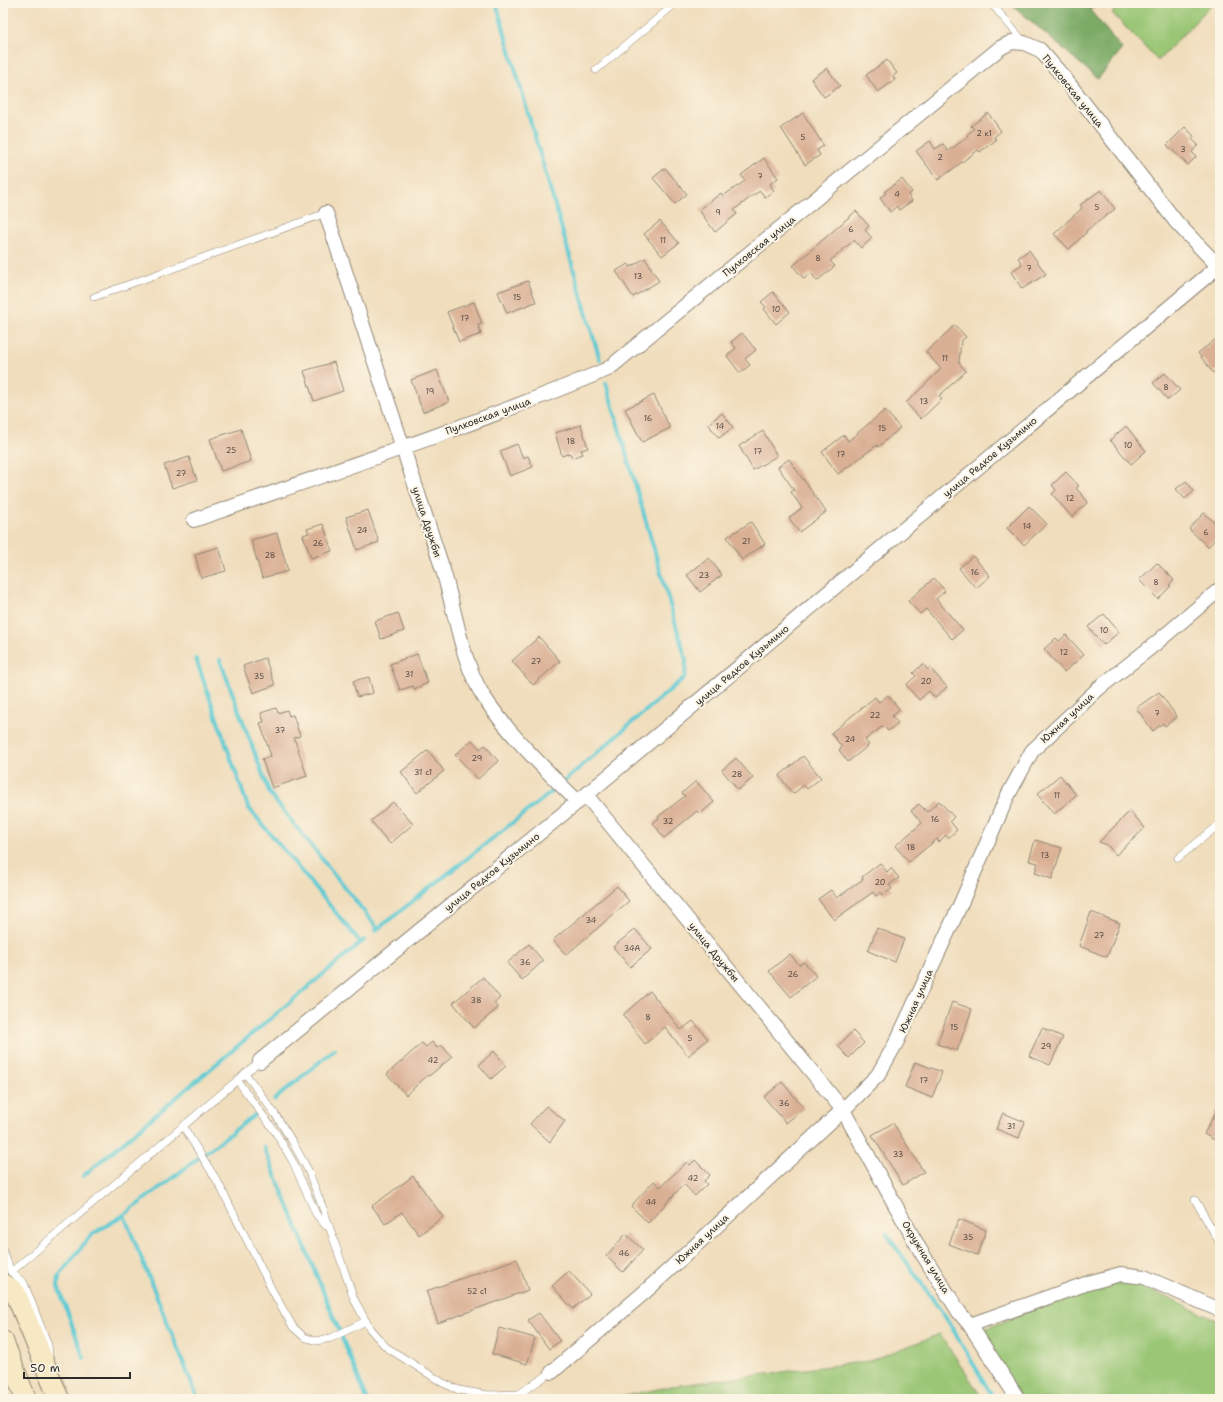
<svg xmlns="http://www.w3.org/2000/svg" width="1223" height="1402" viewBox="0 0 1223 1402" font-family="'Shantell Sans',sans-serif">
	<style>
		.green { fill: #9ac674; stroke: #627850 }
		.forest { fill: #7bab66; stroke: #536b48 }
		.lines { fill: none; stroke-linecap: round; stroke-linejoin: round }
		.stream { stroke: #5dcad3; stroke-width: 4 }
		.building { fill: #dab094 }
		.lane-casing { stroke: #8e8474; stroke-width: 8 }
		.street-casing { stroke: #8e8474; stroke-width: 16 }
		.secondary-casing { stroke: #8e8474; stroke-width: 22 }
		.lane { stroke: #fff; stroke-width: 7 }
		.street { stroke: #fff; stroke-width: 14 }
		.secondary { stroke: #f6e9c3; stroke-width: 20 }
		.labels { text-anchor: middle; dominant-baseline: central; stroke-width: 4; stroke-linejoin: round; paint-order: stroke }
		.number-label { font-size: 8px; fill: #574c45 }
		.street-label { font-size: 10px; fill: #2b2b2b; stroke: #fcf5e5 }
	</style>
	<rect width="100%" height="100%" fill="#fcf5e5"/>
	<filter id="ink" filterUnits="userSpaceOnUse"><feTurbulence type="fractalNoise" baseFrequency=".025" numOctaves="2"/><feDisplacementMap in="SourceGraphic" scale="8" xChannelSelector="R" yChannelSelector="G"/><feConvolveMatrix kernelMatrix="1 2 1 2 8 2 1 2 1" color-interpolation-filters="sRGB"/></filter>
	<filter id="wash" filterUnits="userSpaceOnUse"><feTurbulence type="fractalNoise" baseFrequency=".012" numOctaves="4" result="noise"/><feDisplacementMap in="SourceGraphic" scale="16" xChannelSelector="R" yChannelSelector="G"/><feGaussianBlur stdDeviation="0.9" result="paint"/><feColorMatrix in="noise" values="0 0 0 0 0 0 0 0 0 0 0 0 0 0 0 0 0 1.4 0 .05"/><feComposite in="paint" operator="in"/></filter>
	<g filter="url(#wash)">
		<rect width="100%" height="100%" fill="#f0ddbc"/>
		<g class="green">
			<path d="M1124,3H1213L1158,61L1112,13Z"/>
			<path d="M1126,1282L1139,1285L1220,1322V1399H1022L983,1335L985,1329L1092,1286L1103,1283Z"/>
			<path d="M940,1334L983,1399H611L672,1386L869,1361Z"/>
		</g>
		<path class="forest" d="M1010,3H1098L1090,10L1122,49L1098,79Z"/>
		<g class="lines">
			<g class="stream">
				<path d="M496,3L600,360"/>
				<path d="M196,659L248,807L361,943"/>
				<path d="M220,660L270,794L378,929"/>
				<path d="M375,931L549,794L685,677L686,660L606,383"/>
				<path d="M274,1100L335,1049"/>
				<path d="M264,1147L367,1399"/>
				<path d="M83,1176L364,940"/>
				<path d="M124,1215L198,1399"/>
				<path d="M886,1233L948,1321L994,1399"/>
				<path d="M84,1358L58,1286L59,1276L91,1235L124,1215L256,1114"/>
			</g>
		</g>
		<g id="blocks">
			<g class="building">
				<path d="M887,60L897,73L893,76L895,80L878,92L866,75Z"/>
				<path d="M827,68L840,86L824,97L811,79Z"/>
				<path d="M803,113L824,146L817,150L820,155L805,165L781,128Z"/>
				<path d="M988,113L1001,131L994,137L996,140L980,152L978,150L938,180L916,151L930,141L935,149L943,144L948,151L968,137L967,135L974,129L971,126Z"/>
				<path d="M1185,127L1194,136L1192,139L1198,145L1192,152L1196,157L1188,165L1167,145Z"/>
				<path d="M764,158L778,178L770,184L774,191L765,197L760,191L755,194L734,210L737,214L715,232L699,210L721,193L723,196L745,181L741,175Z"/>
				<path d="M665,168L687,194L675,204L653,178Z"/>
				<path d="M902,179L912,192L908,195L912,201L899,210L897,206L890,212L880,198L886,193L884,192Z"/>
				<path d="M1101,190L1115,209L1086,231L1087,232L1069,249L1054,234L1082,208L1080,205Z"/>
				<path d="M856,211L869,226L865,230L872,238L861,248L854,240L830,261L835,266L817,281L811,273L804,279L793,266Z"/>
				<path d="M660,221L679,243L662,256L644,234Z"/>
				<path d="M1029,250L1046,274L1022,289L1011,272L1022,264L1018,258Z"/>
				<path d="M645,258L659,281L633,297L616,271L628,264L631,267Z"/>
				<path d="M528,281L536,302L507,313L498,292Z"/>
				<path d="M773,292L790,312L776,324L764,309L766,307L761,302Z"/>
				<path d="M474,302L482,324L478,325L481,334L459,342L447,312Z"/>
				<path d="M955,325L966,337L961,341L959,363L966,371L939,396L942,399L921,419L906,403L941,369L926,352Z"/>
				<path d="M742,333L756,350L745,359L750,365L740,373L727,356L736,348L731,342Z"/>
				<path d="M1220,336V368L1213,373L1198,353Z"/>
				<path d="M334,362L343,391L314,401L304,371Z"/>
				<path d="M437,370L449,402L423,412L411,380Z"/>
				<path d="M1165,373L1180,390L1168,400L1153,383Z"/>
				<path d="M654,395L670,428L642,442L625,409Z"/>
				<path d="M885,410L900,428L878,447L877,445L838,474L822,452L844,435L848,441Z"/>
				<path d="M722,413L733,427L719,438L708,424Z"/>
				<path d="M581,425L588,448L581,450L583,454L572,458L570,453L562,456L555,433Z"/>
				<path d="M1126,426L1146,451L1131,464L1110,440Z"/>
				<path d="M241,429L251,461L221,471L210,439Z"/>
				<path d="M763,431L777,456L753,470L739,446Z"/>
				<path d="M517,444L523,458L528,456L533,467L510,476L500,451Z"/>
				<path d="M189,457L197,480L172,488L164,465Z"/>
				<path d="M789,459L826,512L799,532L789,518L802,508L791,492L794,490L778,467Z"/>
				<path d="M1066,472L1079,486L1076,488L1088,502L1072,517L1052,494L1056,490L1052,485Z"/>
				<path d="M1186,481L1194,491L1185,499L1176,489Z"/>
				<path d="M1029,506L1047,524L1024,545L1007,528Z"/>
				<path d="M368,510L379,542L357,550L346,517Z"/>
				<path d="M1204,513L1220,527V534L1208,547L1189,529Z"/>
				<path d="M751,522L765,544L742,560L727,537Z"/>
				<path d="M323,524L332,551L311,558L303,535L309,533L307,529Z"/>
				<path d="M277,533L288,571L262,578L251,540Z"/>
				<path d="M219,547L226,571L201,578L195,554Z"/>
				<path d="M973,556L990,576L976,588L959,568Z"/>
				<path d="M709,558L722,575L700,592L687,575Z"/>
				<path d="M1157,563L1174,580L1169,585L1171,586L1158,599L1139,580Z"/>
				<path d="M934,578L945,591L936,599L963,630L952,639L926,609L920,614L908,601Z"/>
				<path d="M398,613L404,631L381,639L375,621Z"/>
				<path d="M1104,614L1119,632L1104,645L1088,627Z"/>
				<path d="M1066,635L1084,655L1064,672L1044,649L1056,638L1059,641Z"/>
				<path d="M539,637L560,661L533,685L512,661Z"/>
				<path d="M417,654L428,683L414,689L413,686L400,690L390,664Z"/>
				<path d="M265,658L275,685L253,693L243,666Z"/>
				<path d="M923,664L928,670L930,668L947,687L935,698L929,691L919,700L906,685L916,676L913,673Z"/>
				<path d="M369,677L373,693L357,697L353,681Z"/>
				<path d="M1159,692L1177,717L1165,726L1163,723L1153,731L1136,708Z"/>
				<path d="M888,695L900,710L892,716L898,723L888,731L883,726L865,740L869,745L848,762L839,750L842,747L831,733L875,697L879,702Z"/>
				<path d="M276,708L278,713L287,710L289,716L293,715L300,736L294,738L307,776L272,788L262,759L271,756L260,723L264,722L261,713Z"/>
				<path d="M472,740L480,749L485,745L498,761L478,779L455,755Z"/>
				<path d="M428,750L444,771L417,793L401,772Z"/>
				<path d="M803,756L821,778L807,789L804,785L793,794L779,776Z"/>
				<path d="M736,758L753,778L738,790L722,770Z"/>
				<path d="M1060,775L1076,795L1054,814L1037,794Z"/>
				<path d="M696,781L714,802L700,814L697,811L664,838L653,823L659,818L658,817L685,796L682,793Z"/>
				<path d="M939,801L954,817L950,821L957,830L948,838L946,835L939,842L937,839L909,862L895,846L922,823L911,811L919,804L927,812Z"/>
				<path d="M393,802L413,824L390,844L371,821Z"/>
				<path d="M1130,811L1145,828L1116,855L1107,845L1099,842Z"/>
				<path d="M1035,840L1062,848L1052,879L1035,873L1038,863L1029,861Z"/>
				<path d="M880,863L887,872L891,868L899,878L889,885L892,889L883,895L881,892L876,896L873,892L834,920L818,899L831,890L837,898L863,879L862,877Z"/>
				<path d="M617,886L629,901L566,955L553,940Z"/>
				<path d="M1091,912L1120,923L1107,957L1079,946Z"/>
				<path d="M877,928L904,939L895,962L868,951Z"/>
				<path d="M635,929L652,949L630,967L613,947Z"/>
				<path d="M529,944L543,961L522,980L507,963Z"/>
				<path d="M790,954L799,965L804,962L816,976L791,997L769,971Z"/>
				<path d="M483,977L500,998L494,1003L498,1008L474,1028L453,1003Z"/>
				<path d="M650,991L681,1030L693,1021L708,1039L688,1056L665,1027L645,1044L623,1015Z"/>
				<path d="M952,1002L972,1009L957,1051L937,1044Z"/>
				<path d="M1042,1028L1063,1037L1050,1065L1029,1056Z"/>
				<path d="M853,1031L864,1043L849,1058L838,1046Z"/>
				<path d="M432,1042L437,1048L441,1045L452,1057L429,1076L428,1075L406,1095L387,1074L422,1043L426,1047Z"/>
				<path d="M494,1051L506,1066L491,1079L479,1065Z"/>
				<path d="M915,1062L942,1072L932,1098L905,1087Z"/>
				<path d="M782,1082L804,1108L786,1123L764,1097Z"/>
				<path d="M1220,1104V1143L1204,1134Z"/>
				<path d="M546,1106L565,1121L550,1142L530,1124Z"/>
				<path d="M1003,1113L1025,1122L1019,1138L996,1129Z"/>
				<path d="M893,1123L924,1172L903,1185L872,1135Z"/>
				<path d="M695,1160L710,1175L704,1181L707,1184L695,1196L684,1184L648,1223L631,1206L654,1181L660,1187L687,1162L690,1165Z"/>
				<path d="M413,1176L443,1217L419,1235L402,1212L385,1224L372,1206Z"/>
				<path d="M959,1219L986,1230L977,1255L949,1244Z"/>
				<path d="M626,1234L643,1250L623,1272L606,1256Z"/>
				<path d="M517,1259L528,1290L438,1323L426,1291Z"/>
				<path d="M569,1271L590,1294L573,1309L552,1286Z"/>
				<path d="M539,1313L560,1341L549,1349L528,1320Z"/>
				<path d="M499,1328L535,1338L527,1364L492,1354Z"/>
			</g>
		</g>
	</g>
	<g filter="url(#ink)">
		<use href="#blocks" fill-opacity="0" stroke="#8e8474" stroke-width="1"/>
		<g class="lines">
			<g class="lane-casing">
				<g id="lane">
					<path d="M991,3L1024,42"/>
					<path d="M596,70L676,3"/>
					<path d="M94,297L326,213"/>
					<path d="M1178,858L1220,824"/>
					<path d="M245,1073L275,1114L292,1141L308,1170L324,1211L354,1299L370,1329L386,1347L443,1383L459,1390L488,1395L519,1394L552,1372"/>
					<path d="M237,1080L276,1133L293,1162L316,1214L326,1226"/>
					<path d="M183,1126L219,1184L272,1290L293,1327L304,1337L316,1341L331,1338L366,1321"/>
					<path d="M1195,1200L1220,1243"/>
					<path d="M3,1251L11,1272L24,1283L48,1345L49,1355"/>
					<path d="M11,1272L260,1061"/>
				</g>
			</g>
			<g class="street-casing">
				<g id="street">
					<path d="M326,213C365,331 404,449 442,567C455,608 461,662 484,697C510,736 545,769 578,802"/>
					<path d="M194,520C332,472 473,426 608,369L1000,48L1012,42L1024,43L1040,50L1062,75L1177,223L1220,268"/>
					<path d="M586,795L843,1110L920,1250L959,1312L970,1325L1018,1399"/>
					<path d="M260,1061L586,795L1220,265"/>
					<path d="M970,1325L1088,1283L1121,1274L1144,1277L1220,1310"/>
					<path d="M552,1372L647,1290L843,1110L878,1075L897,1041L958,910L1007,797L1032,751L1099,688L1155,644L1220,589"/>
				</g>
			</g>
			<g class="secondary-casing">
				<g id="secondary">
					<path d="M3,1284L15,1292L59,1399"/>
					<path d="M3,1341L26,1399"/>
				</g>
			</g>
			<use href="#lane" class="lane"/>
			<use href="#street" class="street"/>
			<use href="#secondary" class="secondary"/>
		</g>
	</g>
	<g class="labels">
		<g class="number-label">
			<text x="984" y="133">2 к1</text>
			<text x="803" y="137">5</text>
			<text x="1183" y="149">3</text>
			<text x="940" y="157">2</text>
			<text x="760" y="176">7</text>
			<text x="897" y="194">4</text>
			<text x="1097" y="207">5</text>
			<text x="718" y="212">9</text>
			<text x="851" y="229">6</text>
			<text x="663" y="240">11</text>
			<text x="818" y="258">8</text>
			<text x="1029" y="268">7</text>
			<text x="638" y="276">13</text>
			<text x="517" y="297">15</text>
			<text x="776" y="309">10</text>
			<text x="465" y="318">17</text>
			<text x="945" y="358">11</text>
			<text x="1166" y="387">8</text>
			<text x="430" y="391">19</text>
			<text x="924" y="401">13</text>
			<text x="648" y="418">16</text>
			<text x="720" y="426">14</text>
			<text x="882" y="428">15</text>
			<text x="571" y="441">18</text>
			<text x="1128" y="445">10</text>
			<text x="231" y="450">25</text>
			<text x="758" y="451">17</text>
			<text x="841" y="454">17</text>
			<text x="181" y="473">27</text>
			<text x="1070" y="498">12</text>
			<text x="1027" y="526">14</text>
			<text x="362" y="530">24</text>
			<text x="1206" y="532">6</text>
			<text x="746" y="541">21</text>
			<text x="318" y="543">26</text>
			<text x="270" y="555">28</text>
			<text x="975" y="572">16</text>
			<text x="704" y="575">23</text>
			<text x="1156" y="582">8</text>
			<text x="1104" y="630">10</text>
			<text x="1064" y="652">12</text>
			<text x="536" y="661">27</text>
			<text x="409" y="674">31</text>
			<text x="259" y="676">35</text>
			<text x="926" y="681">20</text>
			<text x="1157" y="713">7</text>
			<text x="875" y="715">22</text>
			<text x="280" y="730">37</text>
			<text x="850" y="739">24</text>
			<text x="477" y="758">29</text>
			<text x="423" y="772">31 с1</text>
			<text x="737" y="774">28</text>
			<text x="1057" y="795">11</text>
			<text x="935" y="819">16</text>
			<text x="668" y="821">32</text>
			<text x="911" y="847">18</text>
			<text x="1045" y="855">13</text>
			<text x="880" y="882">20</text>
			<text x="591" y="920">34</text>
			<text x="1099" y="935">27</text>
			<text x="632" y="948">34А</text>
			<text x="525" y="962">36</text>
			<text x="793" y="974">26</text>
			<text x="476" y="1000">38</text>
			<text x="648" y="1017">8</text>
			<text x="954" y="1027">15</text>
			<text x="690" y="1038">5</text>
			<text x="1046" y="1046">29</text>
			<text x="433" y="1060">42</text>
			<text x="924" y="1080">17</text>
			<text x="784" y="1103">36</text>
			<text x="1011" y="1126">31</text>
			<text x="898" y="1154">33</text>
			<text x="693" y="1178">42</text>
			<text x="651" y="1202">44</text>
			<text x="968" y="1237">35</text>
			<text x="624" y="1253">46</text>
			<text x="477" y="1291">52 с1</text>
		</g>
		<g class="street-label">
			<text transform="translate(1073 91) rotate(51)">Пулковская улица</text>
			<text transform="translate(759 246) rotate(-39)">Пулковская улица</text>
			<text transform="translate(488 416) rotate(-20)">Пулковская улица</text>
			<text transform="translate(990 457) rotate(-40)">улица Редкое Кузьмино</text>
			<text transform="translate(427 522) rotate(72)">улица Дружбы</text>
			<text transform="translate(742 665) rotate(-40)">улица Редкое Кузьмино</text>
			<text transform="translate(1067 718) rotate(-43)">Южная улица</text>
			<text transform="translate(492 872) rotate(-39)">улица Редкое Кузьмино</text>
			<text transform="translate(714 952) rotate(51)">улица Дружбы</text>
			<text transform="translate(916 1001) rotate(-66)">Южная улица</text>
			<text transform="translate(702 1239) rotate(-43)">Южная улица</text>
			<text transform="translate(926 1257) rotate(59)">Окружная улица</text>
		</g>
	</g>
	<rect width="1223" height="1402" fill="none" stroke="#fcf5e5" stroke-width="16"/>
	<path d="M24 1372v6h106v-6" fill="none" stroke="#2b2b2b" stroke-width="2"/>
	<text x="30" y="1372" font-size="12" fill="#2b2b2b" stroke="#fcf5e5" stroke-width="3" paint-order="stroke">50 m</text>
</svg>
